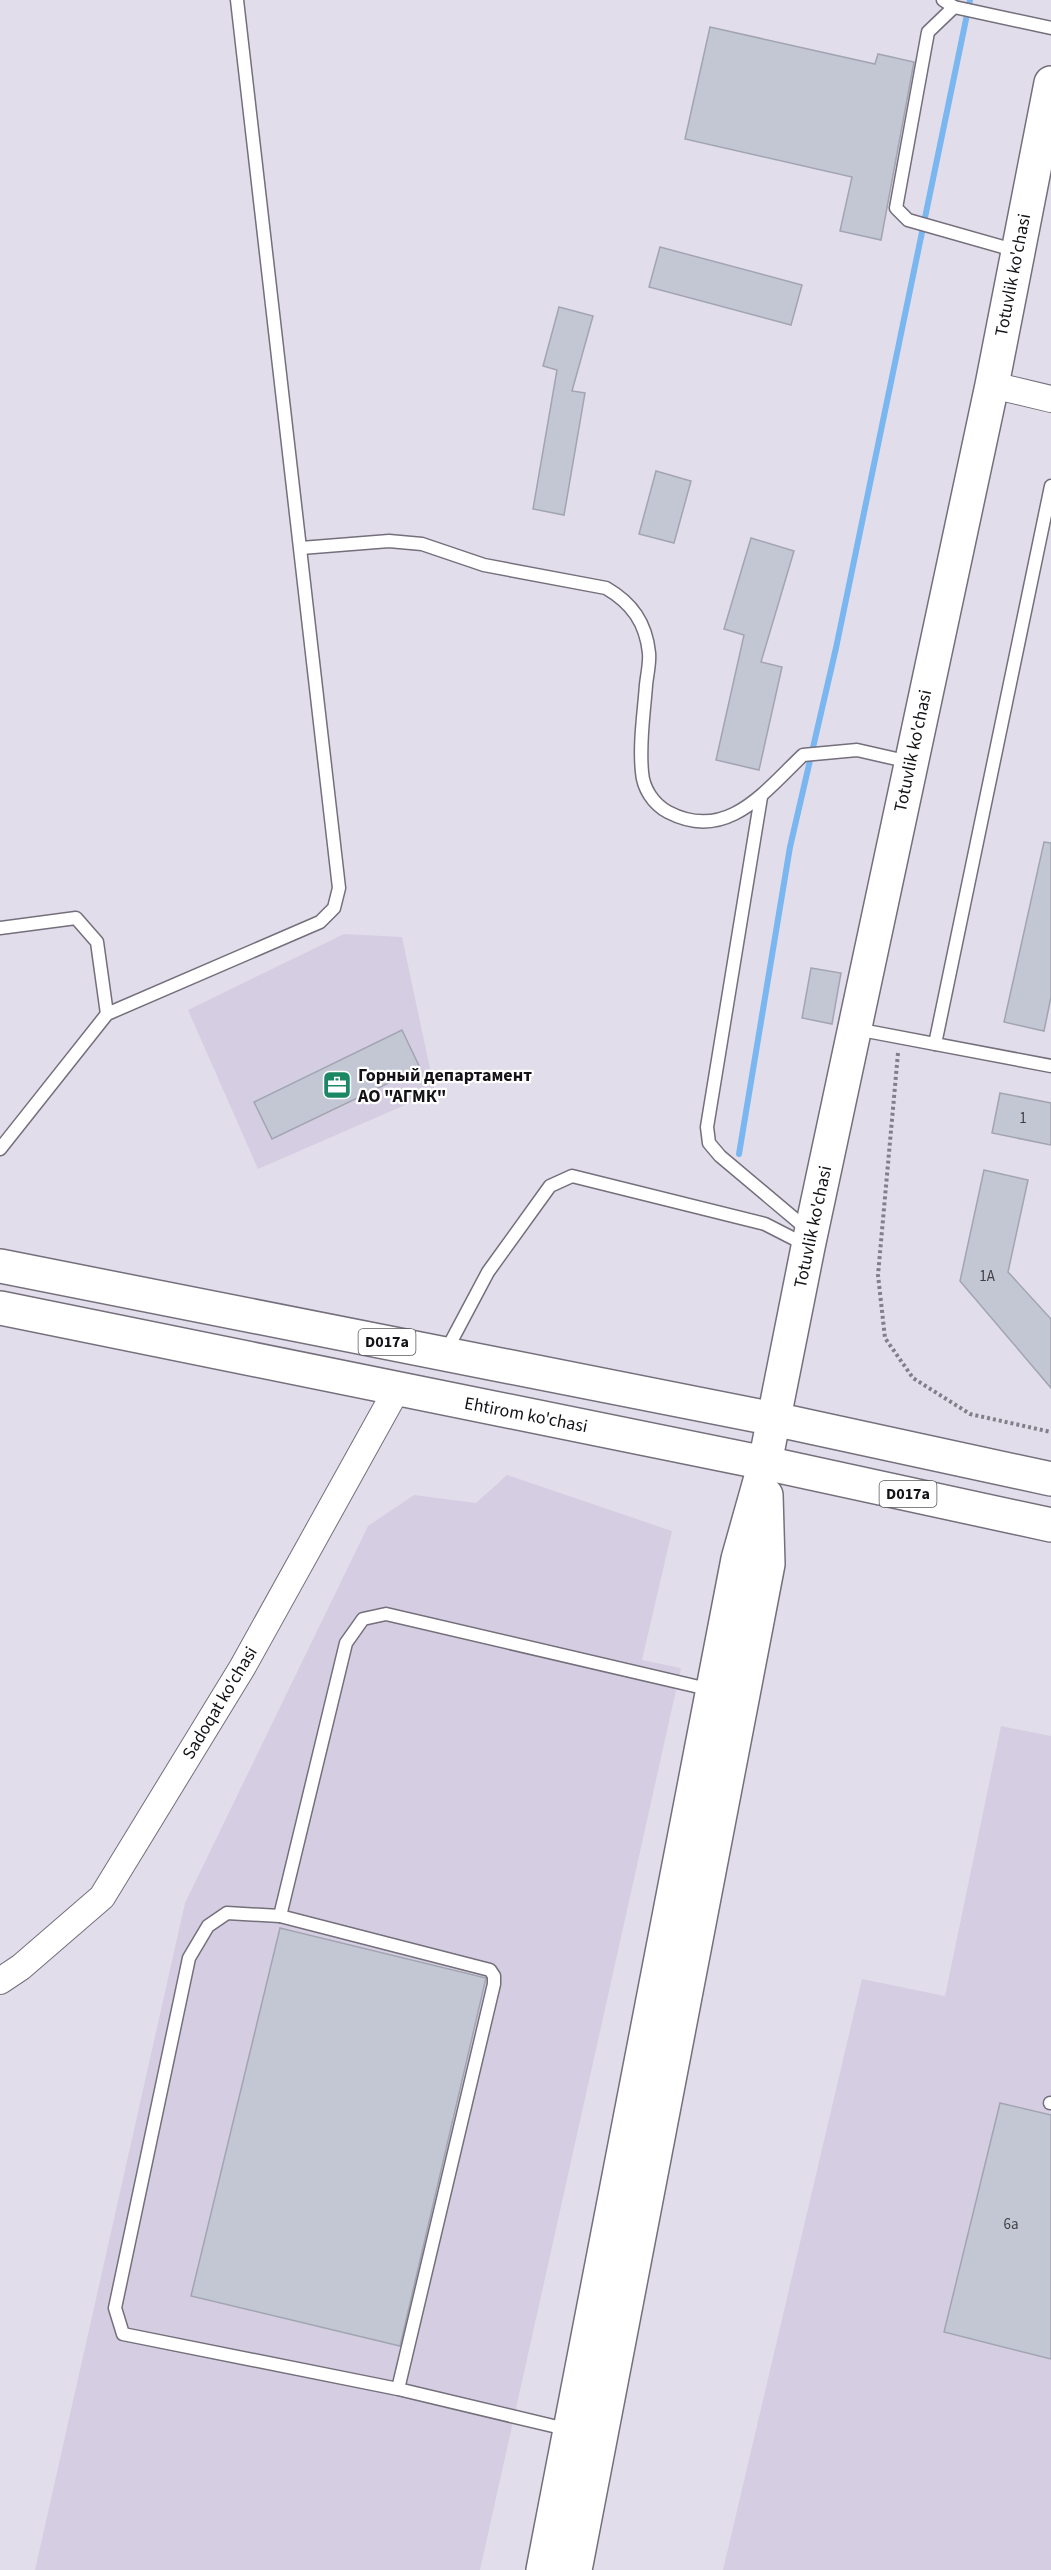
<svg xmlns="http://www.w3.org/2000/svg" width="1051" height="2570" viewBox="0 0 1051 2570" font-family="'Source Sans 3',sans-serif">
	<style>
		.built { fill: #d5cee2 }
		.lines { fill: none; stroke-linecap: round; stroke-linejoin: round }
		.stream { stroke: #7ab6ef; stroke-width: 6 }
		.building { fill: #c3c6d3; stroke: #a2a5b1; stroke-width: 1.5 }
		.lane-casing { stroke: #746f7b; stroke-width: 15 }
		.street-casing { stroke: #746f7b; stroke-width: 28 }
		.secondary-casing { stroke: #746f7b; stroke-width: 36 }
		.primary-casing { stroke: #746f7b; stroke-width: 36 }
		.path { stroke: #837f89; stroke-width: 4; stroke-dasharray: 3 3; stroke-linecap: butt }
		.lane { stroke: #fff; stroke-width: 12 }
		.street { stroke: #fff; stroke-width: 26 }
		.secondary { stroke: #fff; stroke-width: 33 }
		.primary { stroke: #fff; stroke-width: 33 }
		.labels { text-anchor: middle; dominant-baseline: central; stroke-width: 4.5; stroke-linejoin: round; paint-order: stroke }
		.number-label { font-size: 15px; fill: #403f46 }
		.shield { fill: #fff; stroke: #5a595d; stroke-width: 1.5 }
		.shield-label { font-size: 16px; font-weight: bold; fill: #141217 }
		.street-label { font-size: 18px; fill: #141217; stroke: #fff }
		.poi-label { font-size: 18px; font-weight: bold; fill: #141217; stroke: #fff; text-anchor: start }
	</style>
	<rect width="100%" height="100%" fill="#e2ddeb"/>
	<g class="built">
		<path d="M344,934L402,937L435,1092L258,1169L188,1010Z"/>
		<path d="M507,1475L672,1531L642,1660L681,1668L480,2570H35L185,1903L368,1526L414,1495L476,1503Z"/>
		<path d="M1001,1726L1051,1736V2570H723L862,1979L945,1996Z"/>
	</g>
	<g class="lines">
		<path class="stream" d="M739,1154L790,847L836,648L970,0"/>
	</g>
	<g class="building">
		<path d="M710,27L875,64L878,54L914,62L881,240L840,231L852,177L685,139Z"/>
		<path d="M660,247L802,285L791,325L649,287Z"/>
		<path d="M559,307L593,316L572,391L585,393L564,515L533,509L557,370L543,366Z"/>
		<path d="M656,471L691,481L674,543L639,534Z"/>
		<path d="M751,538L794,551L761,662L782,667L759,770L716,760L744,635L724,629Z"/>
		<path d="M1044,842L1051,843V997L1044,1031L1004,1022Z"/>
		<path d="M811,968L841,973L832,1024L802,1018Z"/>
		<path d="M402,1030L420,1068L272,1139L254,1102Z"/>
		<path d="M1000,1093L1051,1103V1145L992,1133Z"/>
		<path d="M984,1170L1028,1180L1008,1272L1051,1319V1388L960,1281Z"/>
		<path d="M280,1928L486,1978L400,2346L191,2296Z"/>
		<path d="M1000,2103L1051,2115V2359L944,2332Z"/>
	</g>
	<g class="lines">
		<g class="lane-casing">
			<g id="lane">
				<path d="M943,0L954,7L1051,28"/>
				<path d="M954,7L928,32L896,208L908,220L1017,251"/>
				<path d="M301,548L389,541L422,544L484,565L606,588C632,603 646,623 649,653C650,663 647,675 646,685C644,713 639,743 642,772C643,788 653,804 668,812C727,843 765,791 803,755L857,750L910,762"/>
				<path d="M761,797L707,1127L709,1143L720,1156L808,1230"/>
				<path d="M0,928L76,918L97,942L107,1014"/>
				<path d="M856,1029L1051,1066"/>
				<path d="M935,1044L1051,486"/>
				<path d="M0,1149L107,1014L320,922L334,908L339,888L237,0"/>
				<path d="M445,1353L488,1272L550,1186L572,1176L765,1224L808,1246"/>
				<path d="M280,1916L346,1643L363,1619L386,1614L712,1690"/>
				<path d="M1050,2103H1051"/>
				<path d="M398,2389L494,1984V1976L490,1970L280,1916L227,1913L208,1926L189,1958L115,2308L123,2334L398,2389L570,2430"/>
			</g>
		</g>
		<g class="street-casing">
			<g id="street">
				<path d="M992,385L1051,399"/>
				<path d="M0,1981L21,1967L102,1897L242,1668L397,1389"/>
			</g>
		</g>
		<g class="secondary-casing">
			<g id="secondary">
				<path d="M543,2570L738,1559L765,1463L808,1247L992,385L1051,83"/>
				<path d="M575,2570L768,1564L766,1495"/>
			</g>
		</g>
		<g class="primary-casing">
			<g id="primary">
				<path d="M0,1266L774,1419L1051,1479"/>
				<path d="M0,1308L765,1463L1051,1525"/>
			</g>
		</g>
		<path class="path" d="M898,1053L878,1275L885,1338L913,1378L970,1414L1051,1432"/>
		<use href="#lane" class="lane"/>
		<use href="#street" class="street"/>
		<use href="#secondary" class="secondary"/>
		<use href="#primary" class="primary"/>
	</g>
	<defs>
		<g id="office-square" transform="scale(1.5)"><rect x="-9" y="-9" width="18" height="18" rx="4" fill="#1c8763" stroke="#fff"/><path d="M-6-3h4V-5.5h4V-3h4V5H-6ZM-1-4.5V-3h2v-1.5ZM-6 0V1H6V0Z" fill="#fff"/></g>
	</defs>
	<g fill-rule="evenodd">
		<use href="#office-square" x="337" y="1085"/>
	</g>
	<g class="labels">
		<g class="number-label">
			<text x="1023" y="1118">1</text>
			<text x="987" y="1276">1А</text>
			<text x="1011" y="2224">6а</text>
		</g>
		<g class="shield">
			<rect x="358.5" y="1329" width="57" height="26" rx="4.5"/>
			<rect x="879.5" y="1481" width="57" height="26" rx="4.5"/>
		</g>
		<g class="shield-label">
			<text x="387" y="1342">D017a</text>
			<text x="908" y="1494">D017a</text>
		</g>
		<g class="street-label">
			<text transform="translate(1013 275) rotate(-79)">Totuvlik ko'chasi</text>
			<text transform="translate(913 751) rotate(-78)">Totuvlik ko'chasi</text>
			<text transform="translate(813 1227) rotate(-78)">Totuvlik ko'chasi</text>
			<text transform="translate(526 1415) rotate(11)">Ehtirom ko'chasi</text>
			<text transform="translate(220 1703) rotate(-59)">Sadoqat ko'chasi</text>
		</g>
		<g class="poi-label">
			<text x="358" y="1075">Горный департамент<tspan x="358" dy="21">АО "АГМК"</tspan></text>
		</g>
	</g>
</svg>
